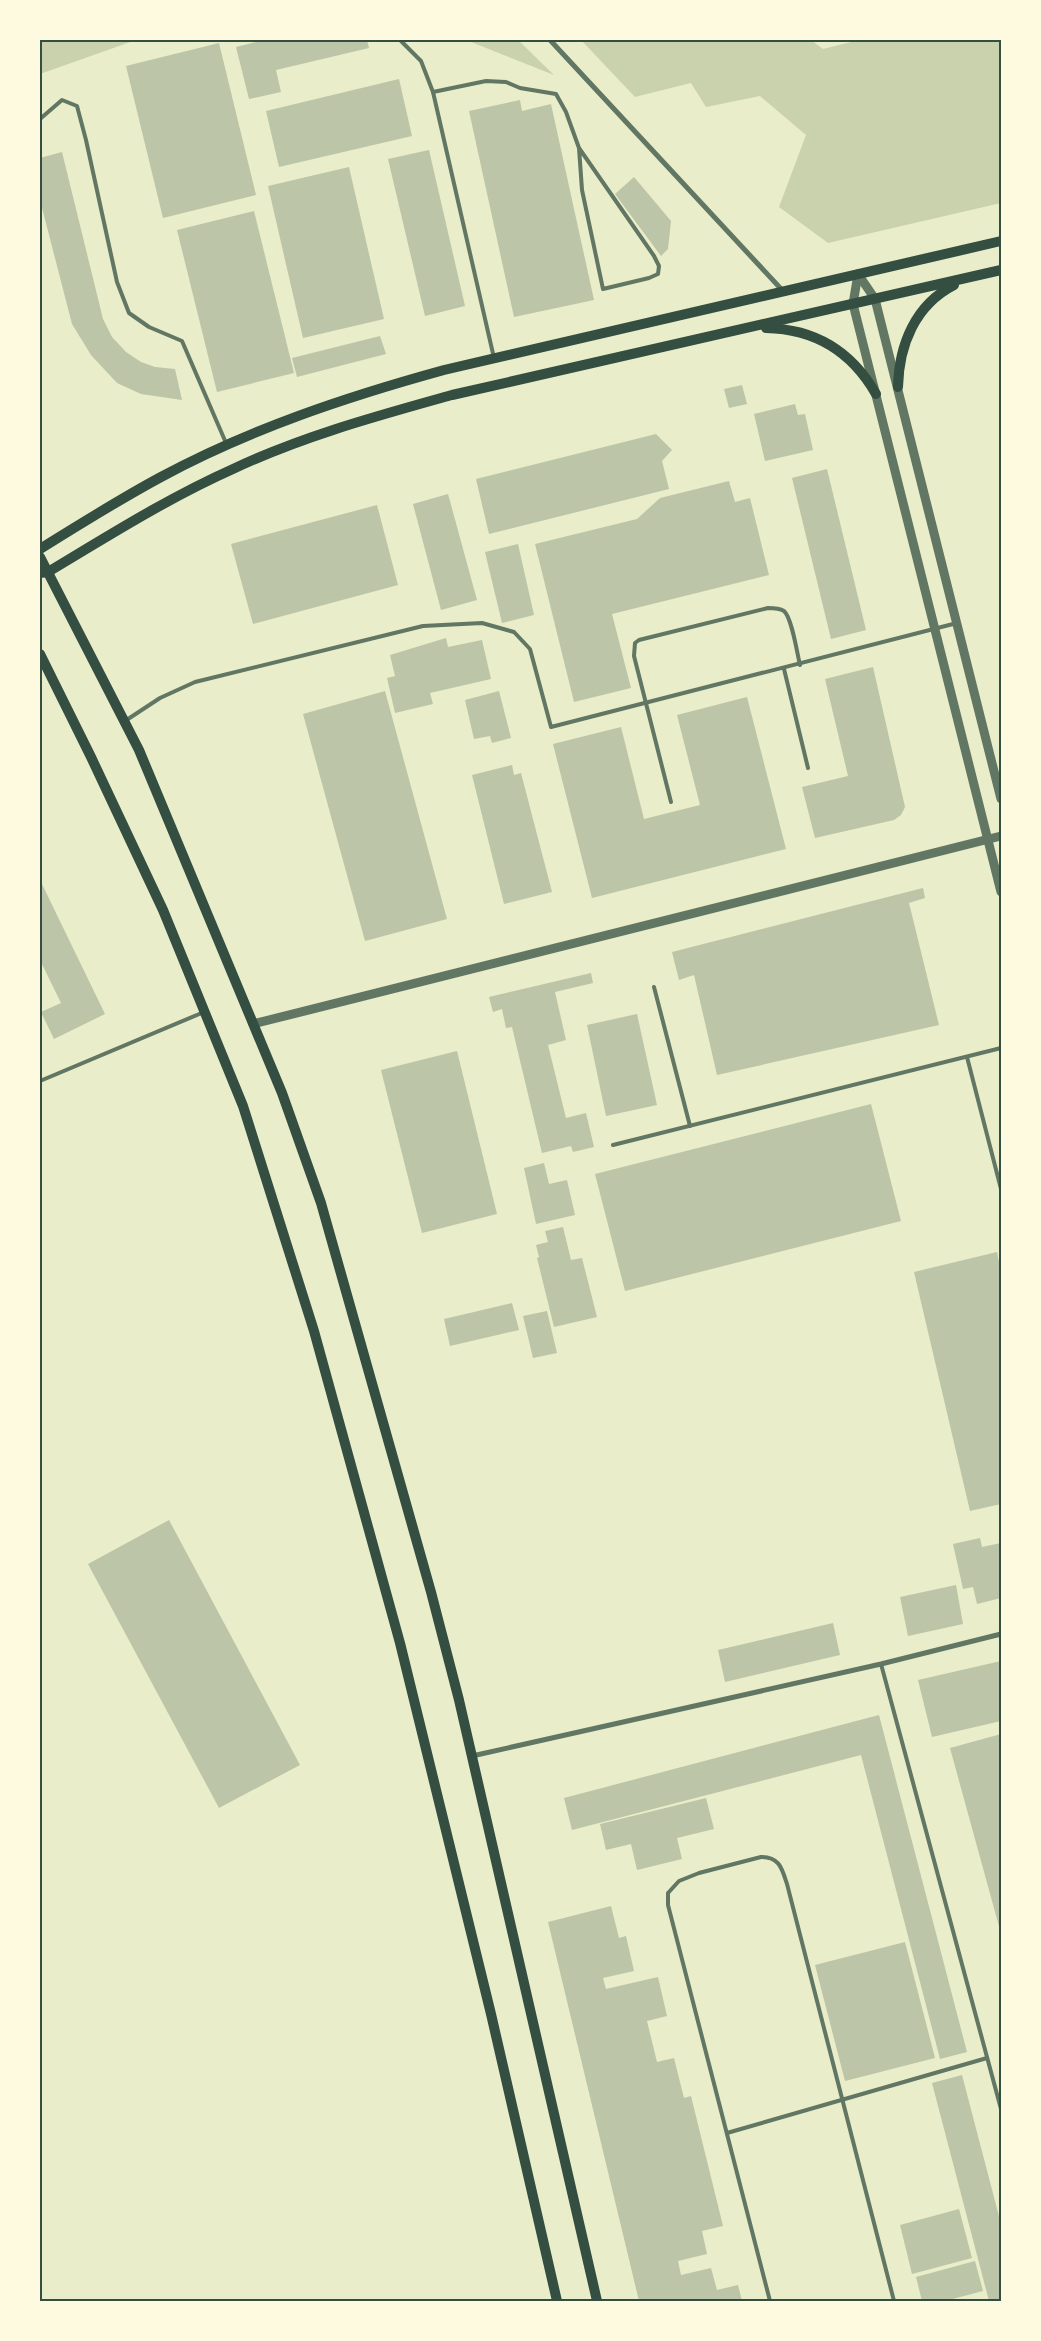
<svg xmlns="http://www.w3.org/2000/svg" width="1041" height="2341" viewBox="0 0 1041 2341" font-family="'Space Grotesk',sans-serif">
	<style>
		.green { fill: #cad2ad }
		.building { fill: #bcc5a7 }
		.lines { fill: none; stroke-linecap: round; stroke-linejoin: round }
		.service { stroke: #617663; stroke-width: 4 }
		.minor { stroke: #617663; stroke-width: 5 }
		.tertiary { stroke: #617663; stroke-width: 9 }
		.secondary { stroke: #344e41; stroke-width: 10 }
		.neatline { fill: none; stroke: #344e41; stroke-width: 2 }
	</style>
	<rect width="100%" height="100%" fill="#e9edc9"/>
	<g class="green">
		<path d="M40,40H136L40,74Z"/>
		<path d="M466,40H518L554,75Z"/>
		<path d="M581,40H811L823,49L859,40H1001V203L828,243L779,207L806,135L760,96L706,107L691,83L635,97Z"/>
	</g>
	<g class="building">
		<path d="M264,40H367L369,48L276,70L281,92L249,99L236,47Z"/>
		<path d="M219,43L256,195L163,218L126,66Z"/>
		<path d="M399,79L412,136L279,167L266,111Z"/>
		<path d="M520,100L522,111L551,104L594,300L514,317L469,111Z"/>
		<path d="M429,150L465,306L425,316L388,159Z"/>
		<path d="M62,152L103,319L112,337L126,352L141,362L155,367L175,369L182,400L141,394L117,383L91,355L72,324L40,200V158Z"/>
		<path d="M349,167L384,319L303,338L268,186Z"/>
		<path d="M634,177L671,221L668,249L661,256L615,194Z"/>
		<path d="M254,211L294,373L217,392L177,230Z"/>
		<path d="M380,336L386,354L297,377L292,358Z"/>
		<path d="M742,385L747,404L729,408L724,389Z"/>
		<path d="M795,404L798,415L805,414L813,450L765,461L754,414Z"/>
		<path d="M656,434L672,450L662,461L669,489L489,534L476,479Z"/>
		<path d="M827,469L866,630L831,639L792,478Z"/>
		<path d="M729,481L735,502L750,498L769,575L612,614L631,688L574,702L535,544L637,519L660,498Z"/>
		<path d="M448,494L477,600L441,610L413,504Z"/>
		<path d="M377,505L398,585L253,624L231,544Z"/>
		<path d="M518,544L534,615L502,623L485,552Z"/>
		<path d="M446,638L448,647L482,640L491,679L430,693L433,704L395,713L387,678L395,676L390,655Z"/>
		<path d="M873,667L905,807L901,815L894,820L815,838L802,787L848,776L825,679Z"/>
		<path d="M385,691L447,919L365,941L303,714Z"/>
		<path d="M499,691L511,738L492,743L490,736L474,739L465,700Z"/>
		<path d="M747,697L786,849L592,898L553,744L621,727L644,819L700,805L677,715Z"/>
		<path d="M512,765L514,775L521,773L552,892L504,904L472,775Z"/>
		<path d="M40,880L105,1014L54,1039L41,1012L61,1003L40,960Z"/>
		<path d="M923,888L925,898L909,903L939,1025L717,1075L694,975L679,980L672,952Z"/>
		<path d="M591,973L593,983L555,992L566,1040L548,1045L566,1118L586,1113L594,1147L573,1152L571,1146L542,1153L512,1027L506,1028L502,1009L493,1012L489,997Z"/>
		<path d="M637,1014L657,1105L606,1116L587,1025Z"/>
		<path d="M457,1051L497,1214L422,1233L381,1070Z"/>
		<path d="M871,1104L901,1221L625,1291L595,1174Z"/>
		<path d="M544,1163L549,1184L567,1180L575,1215L536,1224L524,1168Z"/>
		<path d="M563,1227L571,1260L582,1258L597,1317L554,1327L537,1258L539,1257L536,1245L548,1242L545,1231Z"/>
		<path d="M997,1252L999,1262H1001V1504L970,1511L914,1272Z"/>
		<path d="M512,1303L519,1330L450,1346L444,1319Z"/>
		<path d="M547,1311L557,1353L533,1358L523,1316Z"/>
		<path d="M169,1520L300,1765L219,1808L88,1564Z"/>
		<path d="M980,1538L982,1547L1001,1543V1598L977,1604L973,1587L963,1589L953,1544Z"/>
		<path d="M956,1585L963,1624L908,1636L900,1597Z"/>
		<path d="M833,1623L840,1655L725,1682L718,1650Z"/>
		<path d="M1001,1661V1721L932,1737L918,1680Z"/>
		<path d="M879,1715L967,2052L940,2059L861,1755L572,1830L564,1798Z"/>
		<path d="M1001,1734V1930H1000L950,1748Z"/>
		<path d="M706,1798L714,1829L677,1838L682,1859L637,1870L631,1844L606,1850L600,1824Z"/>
		<path d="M611,1906L619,1938L626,1936L634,1971L603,1978L606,1989L658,1977L667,2016L647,2021L657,2062L674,2058L684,2098L691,2096L723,2226L702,2231L707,2254L678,2261L681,2275L711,2268L717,2290L738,2285L742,2301H639L548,1922Z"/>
		<path d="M905,1942L935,2058L845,2081L815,1965Z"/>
		<path d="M962,2075L1001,2224V2299L993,2301H989L932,2083Z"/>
		<path d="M959,2209L972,2258L912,2274L900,2225Z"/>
		<path d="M975,2261L983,2291L945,2301H922L916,2277Z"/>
	</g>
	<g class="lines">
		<g class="service">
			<path d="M400,40L421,61L433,92"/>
			<path d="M40,119L62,100L77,106L86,140L117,282L129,313L149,327L182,341L226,443"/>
			<path d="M494,358L433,92L486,81L506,82L520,88L556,94L566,112L579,148L654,256L659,266L658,274L649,278L603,289L582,190L579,148"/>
			<path d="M784,669L808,768"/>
			<path d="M125,721L160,698L195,682L423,626L482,623L514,632L530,649L551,727L957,623"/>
			<path d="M671,802L634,656L635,643L639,640L768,608C773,608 779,608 784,611C792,618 797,653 800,665"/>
			<path d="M654,987L690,1126"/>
			<path d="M967,1057L1001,1189"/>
			<path d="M40,1081L204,1012"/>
			<path d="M613,1145L1001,1048"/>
			<path d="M881,1664L1001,2109"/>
			<path d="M727,2133L987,2058"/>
			<path d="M770,2301L668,1905V1893L679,1881L699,1873L761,1857C780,1857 782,1869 787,1884L894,2301"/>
		</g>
		<g class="minor">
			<path d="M550,40L783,291"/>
			<path d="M472,1756L881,1664L1001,1634"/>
		</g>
		<g class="tertiary">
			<path d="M858,274L853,304L1001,892"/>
			<path d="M858,274L875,299L1001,799"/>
			<path d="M253,1024L1001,836"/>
		</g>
		<g class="secondary">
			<path d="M766,328C815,329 852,352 876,394"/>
			<path d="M898,387C899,345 915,305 954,285"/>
			<path d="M40,549C80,524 120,499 161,477C250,429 346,397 444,370L1001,241"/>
			<path d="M40,557L139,750L282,1093L321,1203L431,1592L459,1700L597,2301"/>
			<path d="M40,573L48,572C108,536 168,498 233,469C303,436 377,416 452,395L1001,270"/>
			<path d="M40,654L91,757L163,910L243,1106L314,1331L400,1643L491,2014L557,2301"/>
		</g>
	</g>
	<rect width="1041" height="2341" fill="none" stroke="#fefae0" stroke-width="82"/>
	<rect x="41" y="41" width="959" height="2259" class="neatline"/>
</svg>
